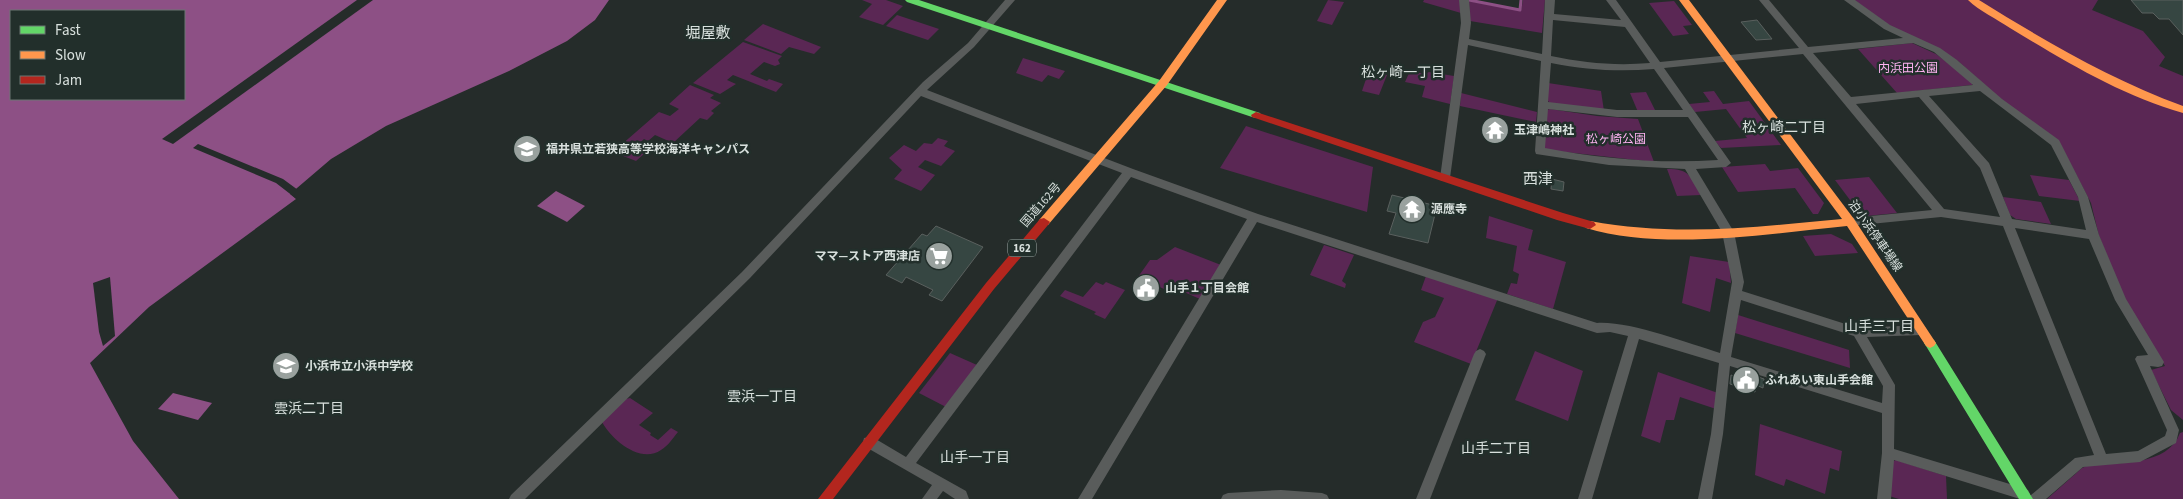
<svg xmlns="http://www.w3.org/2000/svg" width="2183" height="499" viewBox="0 0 2183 499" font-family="'Source Sans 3','Noto Sans JP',sans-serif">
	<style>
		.green { fill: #5a2754 }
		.water { fill: #8d5085; fill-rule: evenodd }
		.pier { fill: #252c2a }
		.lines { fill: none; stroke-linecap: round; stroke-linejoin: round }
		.stream { stroke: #8d5085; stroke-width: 3 }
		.building { fill: #364642; stroke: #5a605e }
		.street { fill: #595c5b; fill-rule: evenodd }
		.fast { fill: #63d668; fill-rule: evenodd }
		.slow { fill: #ff974d; fill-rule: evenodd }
		.jam { fill: #b3261e; fill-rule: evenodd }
		.labels { text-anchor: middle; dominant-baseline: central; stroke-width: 5; stroke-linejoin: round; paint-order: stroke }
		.shield { fill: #222f2b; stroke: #a1aba8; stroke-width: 1 }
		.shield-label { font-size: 11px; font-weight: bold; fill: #d8e0dd }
		.park-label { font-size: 12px; fill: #feb3f2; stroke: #222f2b }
		.poi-label { font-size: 12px; font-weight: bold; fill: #d8e0dd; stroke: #222f2b; text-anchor: start }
		.street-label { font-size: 12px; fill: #d8e0dd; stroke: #222f2b }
		.neighbourhood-label { font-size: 14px; fill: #d8e0dd; stroke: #222f2b }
		.quarter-label { font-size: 15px; fill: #d8e0dd; stroke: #222f2b }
	</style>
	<rect width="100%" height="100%" fill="#252c2a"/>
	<g class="green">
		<path d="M862,0H886L903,6L883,25L859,17L872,4Z"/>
		<path d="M1328,0L1344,2L1332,25L1317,21Z"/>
		<path d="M1424,0H1460L1461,13L1423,2Z"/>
		<path d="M1523,0H1545L1542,33L1470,21L1469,1L1521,11Z"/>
		<path d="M1854,0H2098L2092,10L2143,31L2165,57L2159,66L2183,76V420L2171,410L2151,370L2165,366L2125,300L2099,236L2091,203L2058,140L2001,100L1958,61L1890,26Z"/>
		<path d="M1674,1L1692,25L1683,26L1689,34L1673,36L1649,3Z"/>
		<path d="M897,15L939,29L928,40L886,26Z"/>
		<path d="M763,24L821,47L814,54L789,47L781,54L744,40Z"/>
		<path d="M743,42L782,56L778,60L780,64L775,66L764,62L750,74L767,81L769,79L783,84L776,92L733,75L727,80L736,84L720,94L693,83Z"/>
		<path d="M1912,43L1936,54L1973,82L1972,85L1897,93L1858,49Z"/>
		<path d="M1023,58L1065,71L1059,79L1048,75L1042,82L1016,73Z"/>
		<path d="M1369,70L1387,75L1379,95L1362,91Z"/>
		<path d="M1410,71L1425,74L1429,72L1454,76L1450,104L1422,97L1425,86L1405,82Z"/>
		<path d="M1548,83L1601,91L1604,111L1550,103L1547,100Z"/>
		<path d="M690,85L714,95L710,98L721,103L711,111L714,113L707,120L700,118L673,143L655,135L648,141L644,139L634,148L645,153L636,161L613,152L659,112L670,116L679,109L669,104Z"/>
		<path d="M1714,91L1723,104L1749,101L1781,145L1721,148L1715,141L1747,138L1726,109L1695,112L1689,104L1710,102L1703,92Z"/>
		<path d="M1646,92L1656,112H1638L1630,93Z"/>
		<path d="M1461,93L1537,112L1536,122L1460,106Z"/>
		<path d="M1550,109L1597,116L1638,119L1654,162L1547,150L1544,147L1546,110Z"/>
		<path d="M1246,126L1373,167L1367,212L1220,168Z"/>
		<path d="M938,138L948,141L944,146L955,151L941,166L925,160L918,167L935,175L921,191L894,179L902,170L889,158L904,145L916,151L924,143L932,144Z"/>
		<path d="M1765,164L1770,171L1798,168L1824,203L1818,214H1813L1795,188L1738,192L1722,167Z"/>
		<path d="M1667,169C1691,169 1689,176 1701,195L1677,196Z"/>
		<path d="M2030,175L2069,180L2080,201L2039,196Z"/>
		<path d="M1869,177L1897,213L1866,216L1859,212L1835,180Z"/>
		<path d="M2003,197L2041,202L2051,224L2016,219L2010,215Z"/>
		<path d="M1489,216L1533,230L1528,250L1566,262L1553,309L1507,294L1511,283L1517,284L1519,274L1513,271L1517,246L1486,238Z"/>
		<path d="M1831,234L1852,244L1858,253L1815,256L1803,236Z"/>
		<path d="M1324,245L1354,255L1342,281L1346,284L1345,288L1310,275Z"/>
		<path d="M1175,247L1221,265L1200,299L1168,285L1164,289L1138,277L1150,260H1157Z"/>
		<path d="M1690,256L1729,262L1731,283L1716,278L1710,312L1682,303Z"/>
		<path d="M1426,276L1498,298L1471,364L1414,342L1423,322L1435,317L1444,298L1421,290Z"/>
		<path d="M1096,282L1103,285L1106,282L1125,290L1105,319L1094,314L1096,312L1060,296L1065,290L1083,297Z"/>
		<path d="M1738,315L1849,350L1850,368L1735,333Z"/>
		<path d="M1535,351L1583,371L1568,421L1515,400Z"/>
		<path d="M950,353L977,365L946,407L919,393Z"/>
		<path d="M1658,372L1718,393L1716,409L1680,397L1674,420H1666L1660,443L1641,436Z"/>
		<path d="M630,398L653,413L639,425L651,433L650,435L658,440L671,428L678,432C673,438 668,446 661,450C640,464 612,440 602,422L626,399Z"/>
		<path d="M1760,424L1842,451L1839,471L1830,468L1825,494L1786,479L1784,486L1755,475Z"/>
		<path d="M2183,432V499H2047L2082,468L2089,465C2118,463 2168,466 2180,433Z"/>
		<path d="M1896,460L1946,476L1947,499H1899L1889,496L1891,462Z"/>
	</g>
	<g class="water">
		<path d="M0,0H609L595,20L567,41L509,71L386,126L331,159L290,194L296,199L149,307L90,363L133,441L179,499H0ZM11,11H184V99H11Z"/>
		<path d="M556,191L585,206L567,222L537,206Z"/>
		<path d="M173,393L212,403L198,420L158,409Z"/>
	</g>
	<g class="pier">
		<path d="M357,0H373L173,144L162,139Z"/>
		<path d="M198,144L283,179L298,190L294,194L298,200L276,183L193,148Z"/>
		<path d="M110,277L115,336L103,346L99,332L93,283Z"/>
	</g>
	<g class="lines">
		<path class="stream" d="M1469,0L1520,10L1521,0"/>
	</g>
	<g class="building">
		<path d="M2131,0H2183V35L2169,19H2159L2153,13H2142Z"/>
		<path d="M1757,20L1772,39L1756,40L1741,22Z"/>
		<path d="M1552,179L1564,182L1563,191L1551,189Z"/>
		<path d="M1392,195L1437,206L1428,243L1389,234L1396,213L1387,211Z"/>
		<path d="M936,226L983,247L942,301L929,295L933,290L906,277L902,283L886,275L922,234L927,236Z"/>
		<path d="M1138,279L1160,289L1154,297L1132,287Z"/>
		<path d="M1738,370L1764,379L1763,388L1756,385L1755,392L1730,384L1731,375L1737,377Z"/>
	</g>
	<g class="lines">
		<g class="street">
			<path d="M1005,0H1015L974,47L927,90L1133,169L1258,214L1597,323C1630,321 1687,343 1720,353L1732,282L1722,232L1685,169L1609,165L1536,154L1535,151L1541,61L1468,45L1450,178L1449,181H1441L1440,178L1461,23L1459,0H1469L1471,23L1469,39L1542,54L1545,0H1555L1554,14L1621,20L1606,0H1616L1660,62L1799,48L1759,0H1769L1808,47L1903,38L1884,29L1844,0H1855L1890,25L1940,48L1957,60L2002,99L2059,140L2088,197L2099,235L2126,299L2164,362L2162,366L2158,367L2150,366L2179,430L2176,443L2140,462L2083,467L2046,499H2029L2031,495L2075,458L2094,455L2003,226L1941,217L1850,226L1846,225L1844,222L1846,219L1850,218L1932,210L1803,54L1664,68L1731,163L1726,167L1696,169L1734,232L1744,282L1742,291L1858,328L1921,325L1925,327L1927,330L1925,333L1921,335L1867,337L1895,385L1894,449L2023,488L2028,490L2030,494L2028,498L2020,499L1894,460L1891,499H1877L1882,453V413L1730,366L1723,434L1712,499H1698L1711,434L1719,363L1639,339L1592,499H1578L1628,336L1610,332L1597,333L1257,222L1092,499H1078L1247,219L1131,177L916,463L966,491L969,499H955L943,491L937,499H922L932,485L864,446L863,442L864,438L869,437L874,438L906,457L1122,173L921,96L750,278L525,499H509L511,495L742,272L923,82L968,43ZM1553,20L1625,27L1650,63C1616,66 1584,63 1551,56ZM1913,43L1934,52L1973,85L1851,97L1813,53ZM1551,63C1586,70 1619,72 1654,69L1683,110H1617L1548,102ZM1980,91L2051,145L2078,197L2086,230L2012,219L1989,163L1929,96ZM1919,97L1980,168L2000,217L1944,209L1856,104ZM1548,109L1617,117H1688L1718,160C1660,164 1603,159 1545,148ZM2015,228L2089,239L2115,300L2148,355L2137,356L2135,359L2167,430L2165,436L2138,451L2106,454ZM1741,300L1854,336L1883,386L1882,403L1731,357Z"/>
			<path d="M1480,349L1484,351L1486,354L1430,499H1416L1474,354L1476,351Z"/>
			<path d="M1281,490L1322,493L1327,495L1329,499H1221L1223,495L1228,493Z"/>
		</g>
		<g class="fast">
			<path d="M905,0H919L1260,113L1261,115L1256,118L1252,117L907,2Z"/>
			<path d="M1930,338L1934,340L2033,499H2019L1926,346L1924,343L1926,340Z"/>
		</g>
		<g class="slow">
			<path d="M1217,0H1227L1167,85L1048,225H1040L1038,222L1040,219L1159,81Z"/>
			<path d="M1679,0H1689L1854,219L1934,340L1936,343L1934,346L1930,348L1926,346L1847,226C1768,234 1662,251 1586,228L1584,225L1586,222L1590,221C1677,237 1755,227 1842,219Z"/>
			<path d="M1968,0H1979C2045,41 2110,79 2183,106V113C2122,96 2064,61 2010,28C1997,19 1979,11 1968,0Z"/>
		</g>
		<g class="jam">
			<path d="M1256,112L1563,213L1594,222L1596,225L1590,229L1557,220L1252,117L1251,115Z"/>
			<path d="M1044,218L1050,222L1048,225L994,289L833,499H818L986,283L1040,219Z"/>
		</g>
	</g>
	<defs>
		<g id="temple-disc" transform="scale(1.4375)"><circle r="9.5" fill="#99a19e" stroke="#222f2b"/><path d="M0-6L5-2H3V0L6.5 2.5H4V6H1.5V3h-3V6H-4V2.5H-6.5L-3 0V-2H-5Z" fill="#fff"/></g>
		<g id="school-disc" transform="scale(1.4375)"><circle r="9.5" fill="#99a19e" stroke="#222f2b"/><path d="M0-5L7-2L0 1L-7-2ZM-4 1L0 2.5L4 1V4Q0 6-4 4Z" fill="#fff"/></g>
		<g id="supermarket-disc" transform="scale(1.4375)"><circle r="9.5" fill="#99a19e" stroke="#222f2b"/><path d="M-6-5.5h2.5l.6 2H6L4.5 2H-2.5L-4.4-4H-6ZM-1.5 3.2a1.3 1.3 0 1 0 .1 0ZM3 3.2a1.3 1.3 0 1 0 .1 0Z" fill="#fff"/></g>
		<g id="civic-disc" transform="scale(1.4375)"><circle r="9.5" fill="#99a19e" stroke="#222f2b"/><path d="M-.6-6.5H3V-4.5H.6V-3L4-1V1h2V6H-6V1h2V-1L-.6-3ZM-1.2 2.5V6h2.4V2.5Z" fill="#fff"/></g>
	</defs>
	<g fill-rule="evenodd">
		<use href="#temple-disc" x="1495" y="130"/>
		<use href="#school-disc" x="527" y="149"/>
		<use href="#temple-disc" x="1412" y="209"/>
		<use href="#supermarket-disc" x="939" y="256"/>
		<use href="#civic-disc" x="1146" y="288"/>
		<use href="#school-disc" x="286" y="366"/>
		<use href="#civic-disc" x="1746" y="380"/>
	</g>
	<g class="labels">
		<rect class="shield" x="1008" y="239.5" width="28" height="17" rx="4"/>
		<g class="shield-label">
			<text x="1022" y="248">162</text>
		</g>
		<g class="park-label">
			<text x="1908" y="68">内浜田公園</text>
			<text x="1616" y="139">松ヶ崎公園</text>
		</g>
		<g class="poi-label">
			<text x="1514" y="130">玉津嶋神社</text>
			<text x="546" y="149">福井県立若狭高等学校海洋キャンパス</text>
			<text x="1431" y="209">源應寺</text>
			<text x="920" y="256" text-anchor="end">ママ―ストア西津店</text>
			<text x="1165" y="288">山手１丁目会館</text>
			<text x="305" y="366">小浜市立小浜中学校</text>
			<text x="1765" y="380">ふれあい東山手会館</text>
		</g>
		<g class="street-label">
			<text transform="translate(1041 205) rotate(-49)">国道162号</text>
			<text transform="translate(1875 236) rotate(55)">泊小浜停車場線</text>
		</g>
		<g class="neighbourhood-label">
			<text x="1403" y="73">松ヶ崎一丁目</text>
			<text x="1784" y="128">松ヶ崎二丁目</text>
			<text x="1879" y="327">山手三丁目</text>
			<text x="762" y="397">雲浜一丁目</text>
			<text x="309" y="409">雲浜二丁目</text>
			<text x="1496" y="449">山手二丁目</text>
			<text x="975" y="458">山手一丁目</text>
		</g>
		<g class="quarter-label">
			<text x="708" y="33">堀屋敷</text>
			<text x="1538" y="179">西津</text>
		</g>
	</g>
	<rect x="10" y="10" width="175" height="90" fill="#222f2b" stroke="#6b7672"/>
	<rect x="20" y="26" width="25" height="8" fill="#63d668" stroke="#6b7672"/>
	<text x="55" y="35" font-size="15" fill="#d8e0dd">Fast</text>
	<rect x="20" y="51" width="25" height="8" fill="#ff974d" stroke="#6b7672"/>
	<text x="55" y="60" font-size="15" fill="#d8e0dd">Slow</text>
	<rect x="20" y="76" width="25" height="8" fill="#b3261e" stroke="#6b7672"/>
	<text x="55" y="85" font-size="15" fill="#d8e0dd">Jam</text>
</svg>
